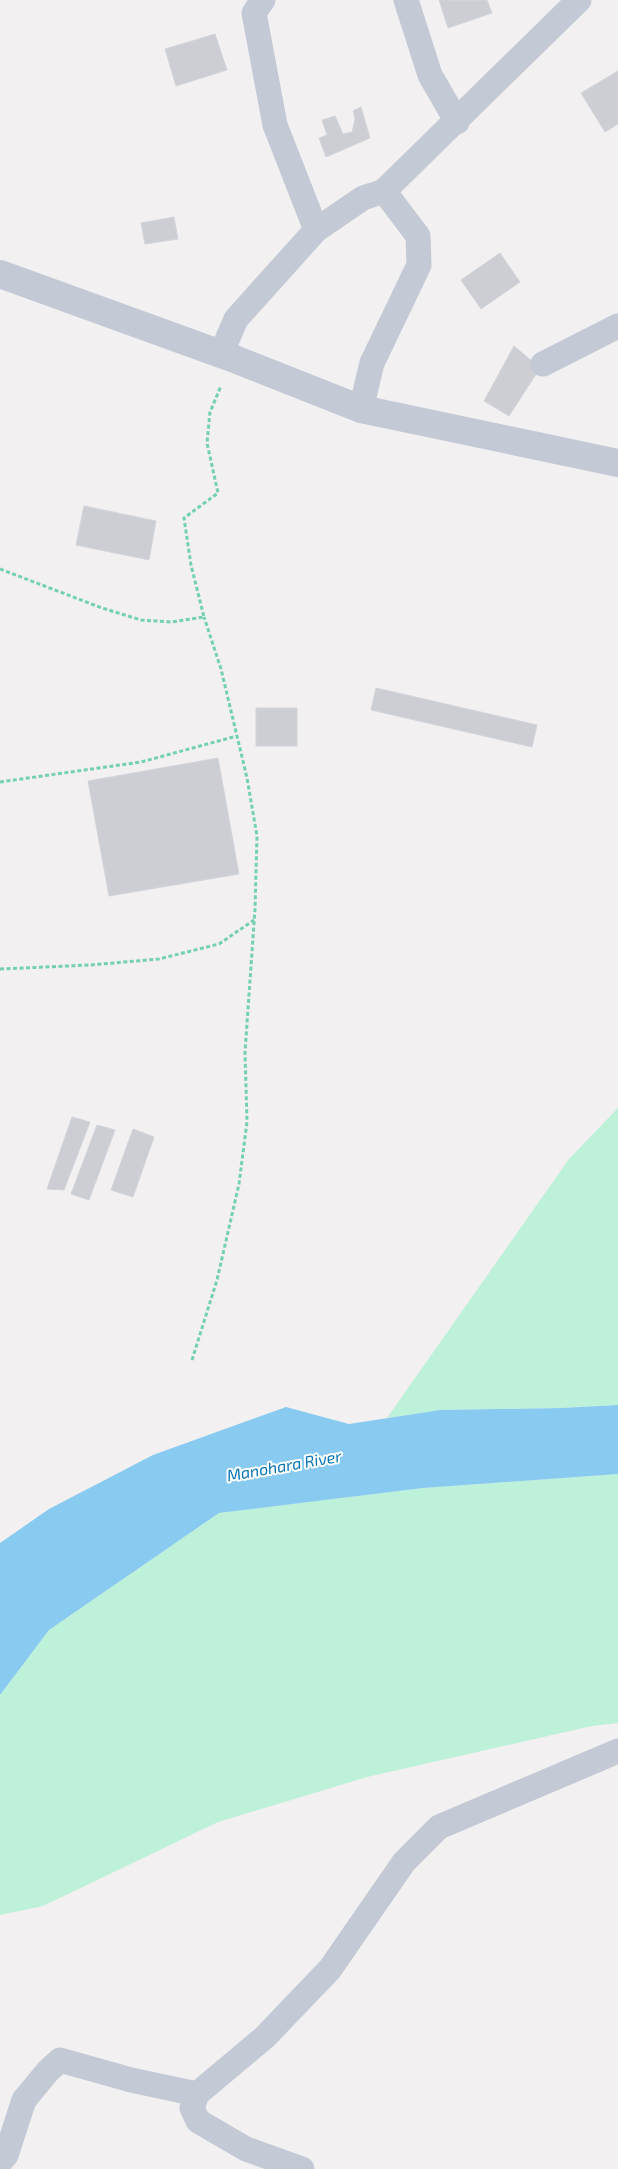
<svg xmlns="http://www.w3.org/2000/svg" width="618" height="2169" viewBox="0 0 618 2169" font-family="'Exo 2',sans-serif">
	<style>
		.green { fill: #bdf1d9 }
		.water { fill: #88caf0 }
		.building { fill: #ccced4; stroke: #d3d5db }
		.lines { fill: none; stroke-linecap: round; stroke-linejoin: round }
		.path { stroke: #73d1b1; stroke-width: 3; stroke-dasharray: 4 2.5; stroke-linecap: butt }
		.minor { stroke: #c3c9d5; stroke-width: 25 }
		.tertiary { stroke: #c3c9d5; stroke-width: 28 }
		.labels { text-anchor: middle; dominant-baseline: central; stroke-width: 4; stroke-linejoin: round; paint-order: stroke }
		.water-label { font-size: 16px; font-style: italic; fill: #0674b2; stroke: #fff }
	</style>
	<rect width="100%" height="100%" fill="#f2f0f0"/>
	<g class="green">
		<path d="M618,1108V1405L561,1408L440,1410L387,1418L569,1159Z"/>
		<path d="M618,1474V1723L592,1726L367,1777L218,1822L43,1906L0,1915V1695L49,1630L219,1513L423,1488Z"/>
	</g>
	<path class="water" d="M618,1405V1474L423,1488L219,1513L49,1630L0,1695V1543L49,1509L153,1455L286,1407L349,1424L440,1410L561,1408Z"/>
	<g class="building">
		<path d="M439,0H487L492,13L448,28Z"/>
		<path d="M215,34L227,70L176,86L165,49Z"/>
		<path d="M618,71V124L605,132L581,93Z"/>
		<path d="M361,107L370,138L326,157L319,138L327,135L322,120L335,116L343,134L352,132L355,119L353,111Z"/>
		<path d="M174,217L178,239L145,244L141,223Z"/>
		<path d="M500,253L520,282L481,309L461,280Z"/>
		<path d="M514,346L540,368L509,416L484,401Z"/>
		<path d="M84,506L156,521L149,560L76,545Z"/>
		<path d="M376,688L537,725L532,747L371,710Z"/>
		<rect x="256" y="708" width="41" height="38"/>
		<path d="M218,758L239,874L109,896L88,781Z"/>
		<path d="M72,1117L90,1122L64,1190L47,1189Z"/>
		<path d="M97,1125L115,1130L89,1200L71,1194Z"/>
		<path d="M133,1129L154,1137L133,1197L111,1190Z"/>
	</g>
	<g class="lines">
		<g class="path">
			<path d="M0,569L102,608L141,620L172,622L204,617L191,565L184,518L218,493L207,443L210,412L221,386"/>
			<path d="M0,782L141,762L237,736"/>
			<path d="M0,969L90,965L159,959L219,944L254,920"/>
			<path d="M192,1360L217,1280L239,1184L247,1122L245,1052L255,909L257,836L247,778L221,669L204,617"/>
		</g>
		<g class="minor">
			<path d="M406,0L430,75L457,122"/>
			<path d="M316,230L363,198L384,191"/>
			<path d="M221,354L236,319L316,230L275,125L254,13L263,0"/>
			<path d="M543,364L618,326"/>
			<path d="M361,409L372,363L419,265L418,236L384,191L579,0"/>
			<path d="M0,2162L6,2155L24,2100L48,2071L60,2060L131,2080L197,2094"/>
			<path d="M302,2169L246,2149L198,2121L192,2108L197,2094L265,2037L330,1969L404,1862L439,1827L618,1751"/>
		</g>
		<path class="tertiary" d="M0,274L232,358L361,409L618,463"/>
	</g>
	<g class="labels">
		<g class="water-label">
			<text transform="translate(284 1465) rotate(-10)">Manohara River</text>
		</g>
	</g>
</svg>
